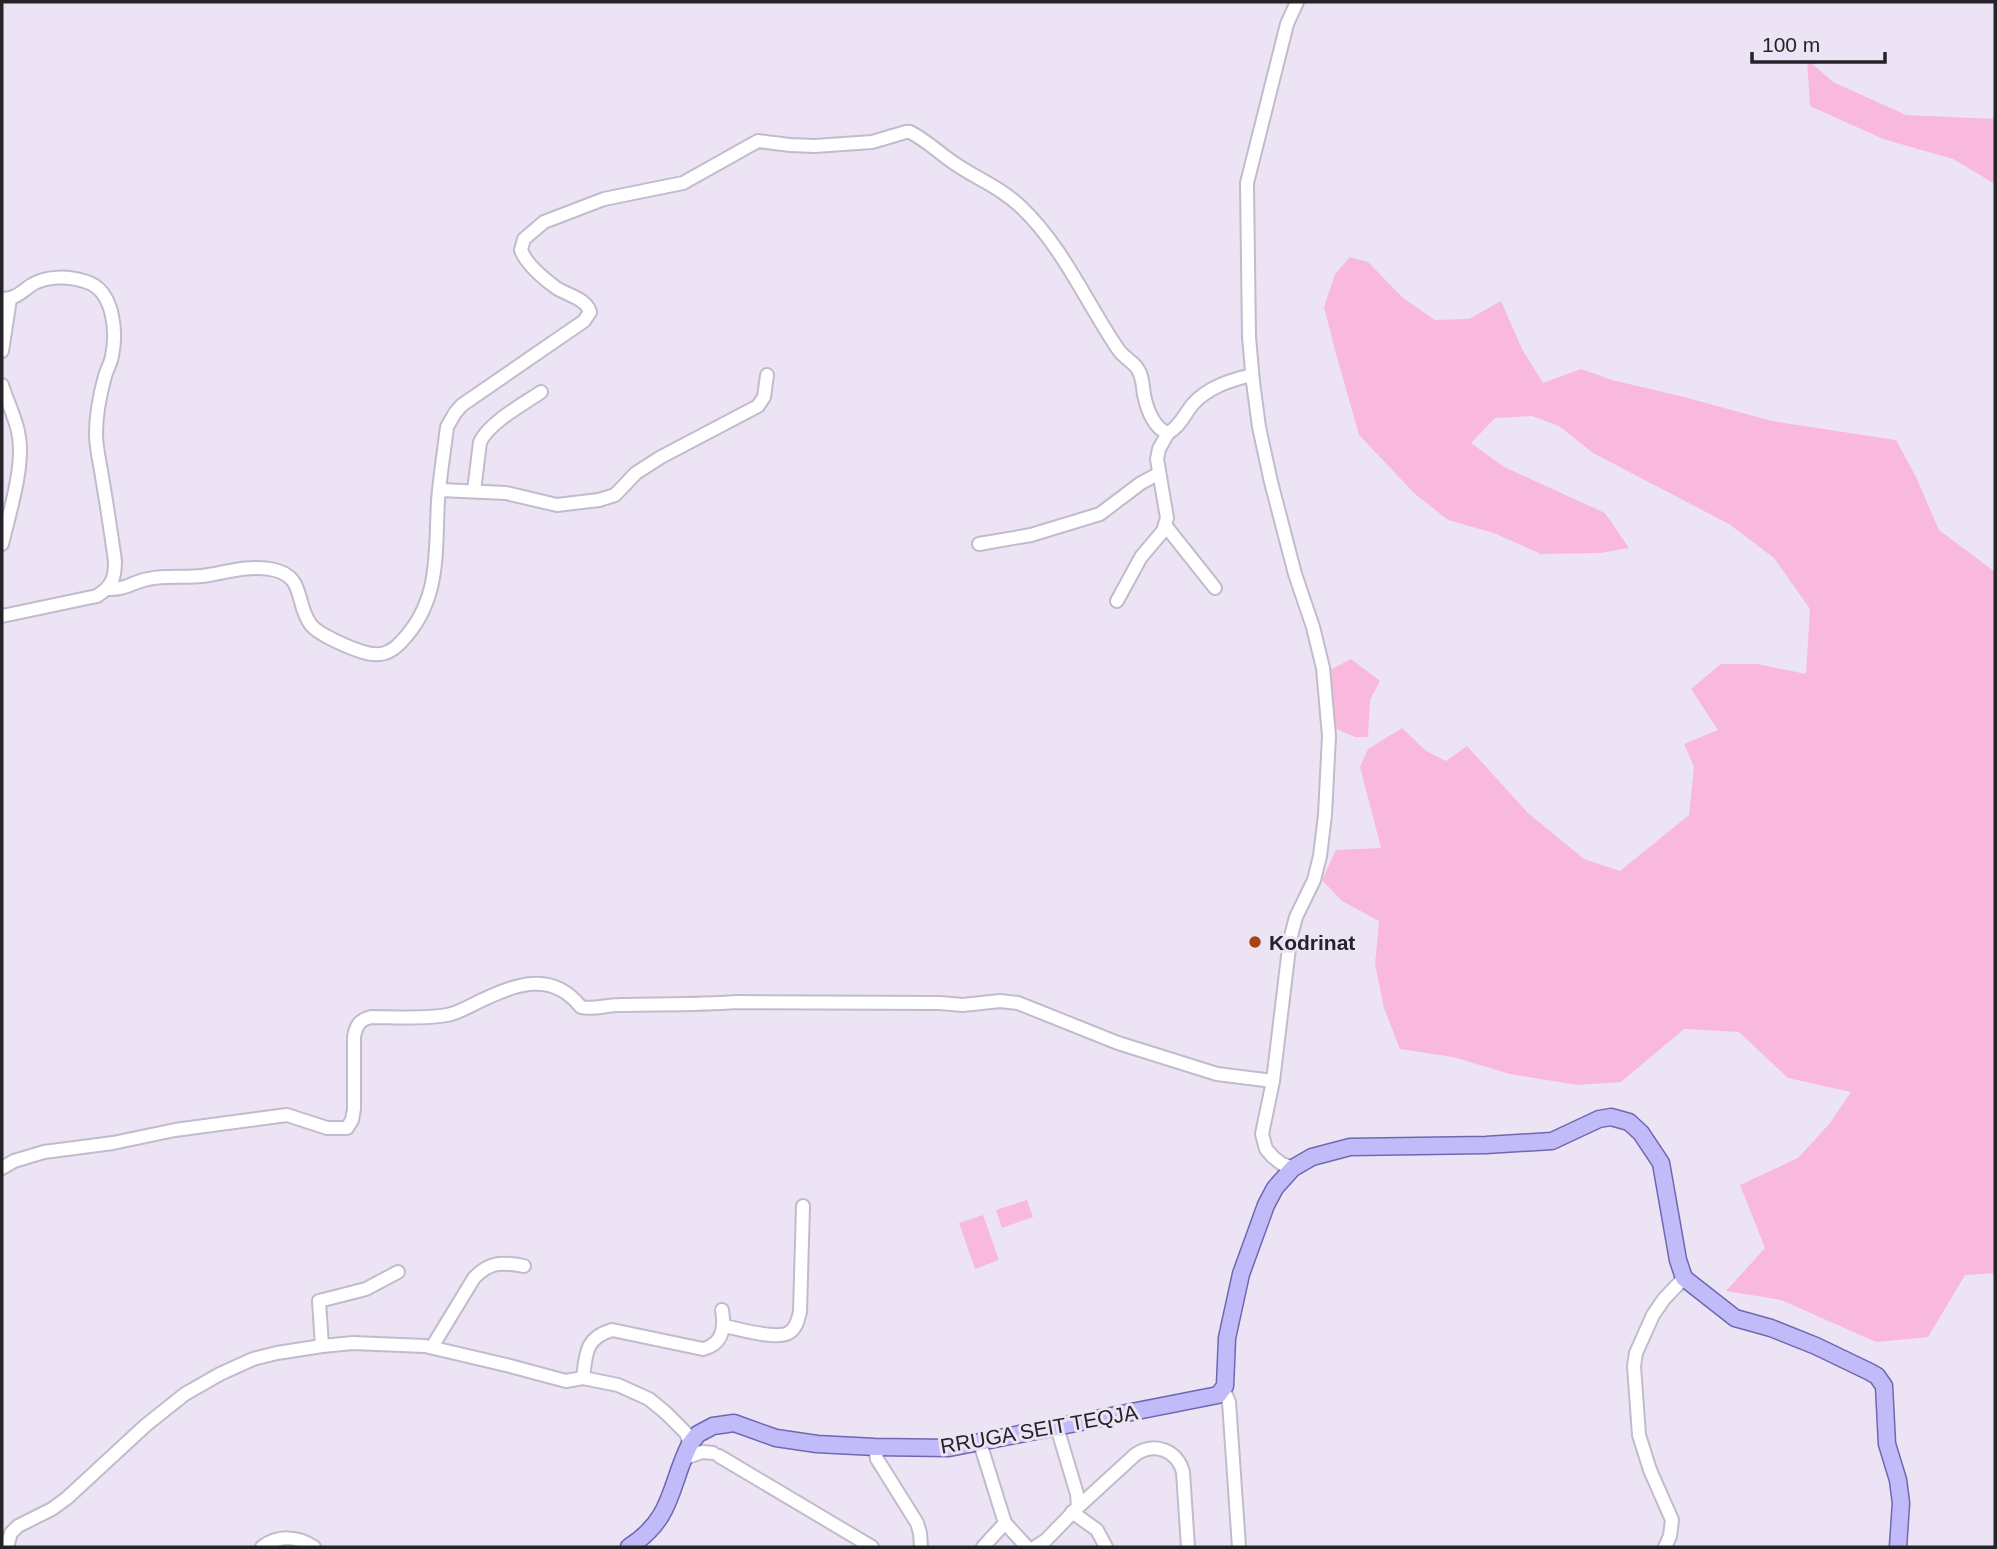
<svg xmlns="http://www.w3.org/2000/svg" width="1997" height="1549" viewBox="0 0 1997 1549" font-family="Helvetica,sans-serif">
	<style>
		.green { fill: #f8b9dd }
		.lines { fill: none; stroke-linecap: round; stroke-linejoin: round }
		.minor-casing { stroke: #c2bbcb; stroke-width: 16 }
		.major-casing { stroke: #7068af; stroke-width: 19 }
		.minor { stroke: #fff; stroke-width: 12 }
		.major { stroke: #c2bbfa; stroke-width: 16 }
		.poi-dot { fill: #a74215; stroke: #ece4f5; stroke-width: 2.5 }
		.labels { text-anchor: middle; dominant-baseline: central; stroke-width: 6; stroke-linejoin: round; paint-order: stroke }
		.poi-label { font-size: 21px; font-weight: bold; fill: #252228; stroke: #ece4f5; text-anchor: start }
		.street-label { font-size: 21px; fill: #252228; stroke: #ece4f5 }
	</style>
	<rect width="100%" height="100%" fill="#ece4f5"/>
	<g class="green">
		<path d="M1807,59L1833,82L1906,115L1995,119V184L1953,159L1883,139L1810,106Z"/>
		<path d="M1350,257L1368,262L1403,298L1435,320L1469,319L1501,301L1522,349L1543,383L1581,369L1612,380L1684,397L1772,421L1896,440L1916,477L1939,530L1995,572V1273L1965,1275L1928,1337L1876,1342L1781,1300L1726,1291L1765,1248L1740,1185L1798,1158L1830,1123L1851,1092L1788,1078L1739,1032L1684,1029L1621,1082L1577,1085L1510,1074L1453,1057L1400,1049L1384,1008L1375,964L1379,921L1342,901L1322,880L1336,850L1381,848L1360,767L1368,749L1402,728L1426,751L1446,761L1467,746L1528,813L1584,859L1620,871L1689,815L1694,767L1684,744L1718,730L1691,689L1721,664H1757L1806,674L1810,609L1774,558L1729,524L1593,453L1559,426L1532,416L1495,418L1471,443L1504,467L1605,513L1629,548L1600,553L1541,554L1494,533L1448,520L1415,494L1359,435L1335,350L1324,307L1335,274Z"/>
		<path d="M1351,659L1380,681L1370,700L1368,737H1355L1332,727L1328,671Z"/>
		<path d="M1027,1200L1033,1217L1002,1228L996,1210Z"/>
		<path d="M983,1215L999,1260L975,1269L959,1223Z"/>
	</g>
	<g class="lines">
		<g class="minor-casing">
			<g id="minor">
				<path d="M2,299C15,299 20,293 30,286C46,275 69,276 87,282C114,291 117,332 112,356C111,363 107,369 105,376C100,394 96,416 96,434C96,448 100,463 102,477C107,505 111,533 115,561C115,579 112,586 97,596L2,616"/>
				<path d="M2,351L10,299"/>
				<path d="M2,385C7,402 17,420 19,437C24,468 9,514 2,544"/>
				<path d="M440,490L506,493L557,505L599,500L615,495L636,473L661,457L758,406L764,397L767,375"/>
				<path d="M474,491L480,442C490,422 522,405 541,392"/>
				<path d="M1165,525L1215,588"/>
				<path d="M979,544L1031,535L1100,514L1141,483L1158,474"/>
				<path d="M107,589C126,590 132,582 148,579C165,575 184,578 202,576C224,573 248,565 270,569C307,575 294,603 311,625C319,635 350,648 363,652C379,657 390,654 401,642C441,601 435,553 438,501C440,476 444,452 447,427L455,413L462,405L584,321L590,312C586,298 566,295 555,287C543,278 526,264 521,250L524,239L544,222L604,199L683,183L758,141L790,145L815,146L872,142L906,132H910C926,140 939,153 954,163C977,179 1000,187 1021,207C1063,247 1086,302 1118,349C1123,357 1132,361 1137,368C1144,377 1142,389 1145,399C1148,412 1155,429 1168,433C1180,427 1185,413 1193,404C1208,387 1231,380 1252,375"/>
				<path d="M1117,601L1141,557L1163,531L1167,518L1157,459L1159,449L1168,433"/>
				<path d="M2,1168L14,1161L44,1152L113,1143L175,1130L287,1115L327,1128H347L352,1120L354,1109V1037C356,1026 359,1020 371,1017C392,1017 427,1019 447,1015C458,1013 468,1007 478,1002C514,985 551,969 581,1007C594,1010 606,1005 619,1005C658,1004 697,1005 736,1002L940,1003L963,1005L1000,1001L1018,1003L1118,1043L1217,1074L1273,1081"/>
				<path d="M1293,1168L1282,1164L1273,1157L1266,1149L1262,1134L1273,1081L1290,940L1296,917L1314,880L1320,856L1325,815L1329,736L1323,668L1313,627L1295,574L1271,482L1259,427L1253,382L1249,337L1247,183L1287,24L1297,2"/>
				<path d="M724,1326C740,1329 778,1341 790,1332C797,1327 798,1319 800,1312L803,1206"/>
				<path d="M322,1346L319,1301L366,1289L398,1272"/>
				<path d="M432,1347L474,1278C490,1261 503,1262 524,1266"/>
				<path d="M583,1378C586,1354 585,1338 612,1330L703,1349C723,1344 725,1327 722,1310"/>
				<path d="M1224,1390L1229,1402L1239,1547"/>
				<path d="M980,1443L1005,1523L983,1547"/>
				<path d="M875,1447L877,1459L917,1523L920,1533L921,1547"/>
				<path d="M719,1456L872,1547"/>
				<path d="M685,1458L702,1452L713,1453"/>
				<path d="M1078,1507L1136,1454C1155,1442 1177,1450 1183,1472L1188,1547"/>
				<path d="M1072,1512L1097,1530L1106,1547"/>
				<path d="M1005,1523L1027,1547"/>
				<path d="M7,1547L11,1533L18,1526L52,1509L67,1498L146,1425L185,1394L220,1374L253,1359L277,1353L322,1346L353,1343L425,1346L510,1366L566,1381L583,1378L618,1385L649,1399L666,1413L686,1433L690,1444"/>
				<path d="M262,1547C278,1535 298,1536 314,1547"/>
				<path d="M1035,1547L1046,1540L1078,1507L1077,1494L1059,1434"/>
				<path d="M1665,1547L1670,1536L1672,1520L1650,1470L1639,1435L1634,1366L1636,1353L1653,1315L1664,1299L1684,1278"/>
			</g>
		</g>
		<g class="major-casing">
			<path id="major" d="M629,1547C674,1518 669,1486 690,1444L698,1434L713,1426L734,1423L776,1438L817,1444L875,1447L949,1448L1218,1395L1225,1386L1227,1338L1241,1274L1266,1205L1275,1188L1293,1168L1312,1157L1350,1147L1486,1145L1552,1141L1599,1119L1611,1117L1629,1122L1641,1133L1661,1163L1678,1260L1684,1278L1735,1318L1771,1328L1816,1346L1870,1372L1877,1376L1884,1386L1887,1444L1898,1480L1901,1503L1898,1547"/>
		</g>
		<use href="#minor" class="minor"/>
		<use href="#major" class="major"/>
	</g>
	<circle class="poi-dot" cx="1255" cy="942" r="7"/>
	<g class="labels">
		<g class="poi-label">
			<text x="1269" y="942">Kodrinat</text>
		</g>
		<g class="street-label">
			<text transform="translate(1039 1429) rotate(-10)">RRUGA SEIT TEQJA</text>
		</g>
	</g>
	<rect width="1997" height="1549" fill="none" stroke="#252228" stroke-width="7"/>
	<path d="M1752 52v10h133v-10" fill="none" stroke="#252228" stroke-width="3.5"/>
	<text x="1762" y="52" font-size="21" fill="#252228" stroke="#ece4f5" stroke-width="5" paint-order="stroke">100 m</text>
</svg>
